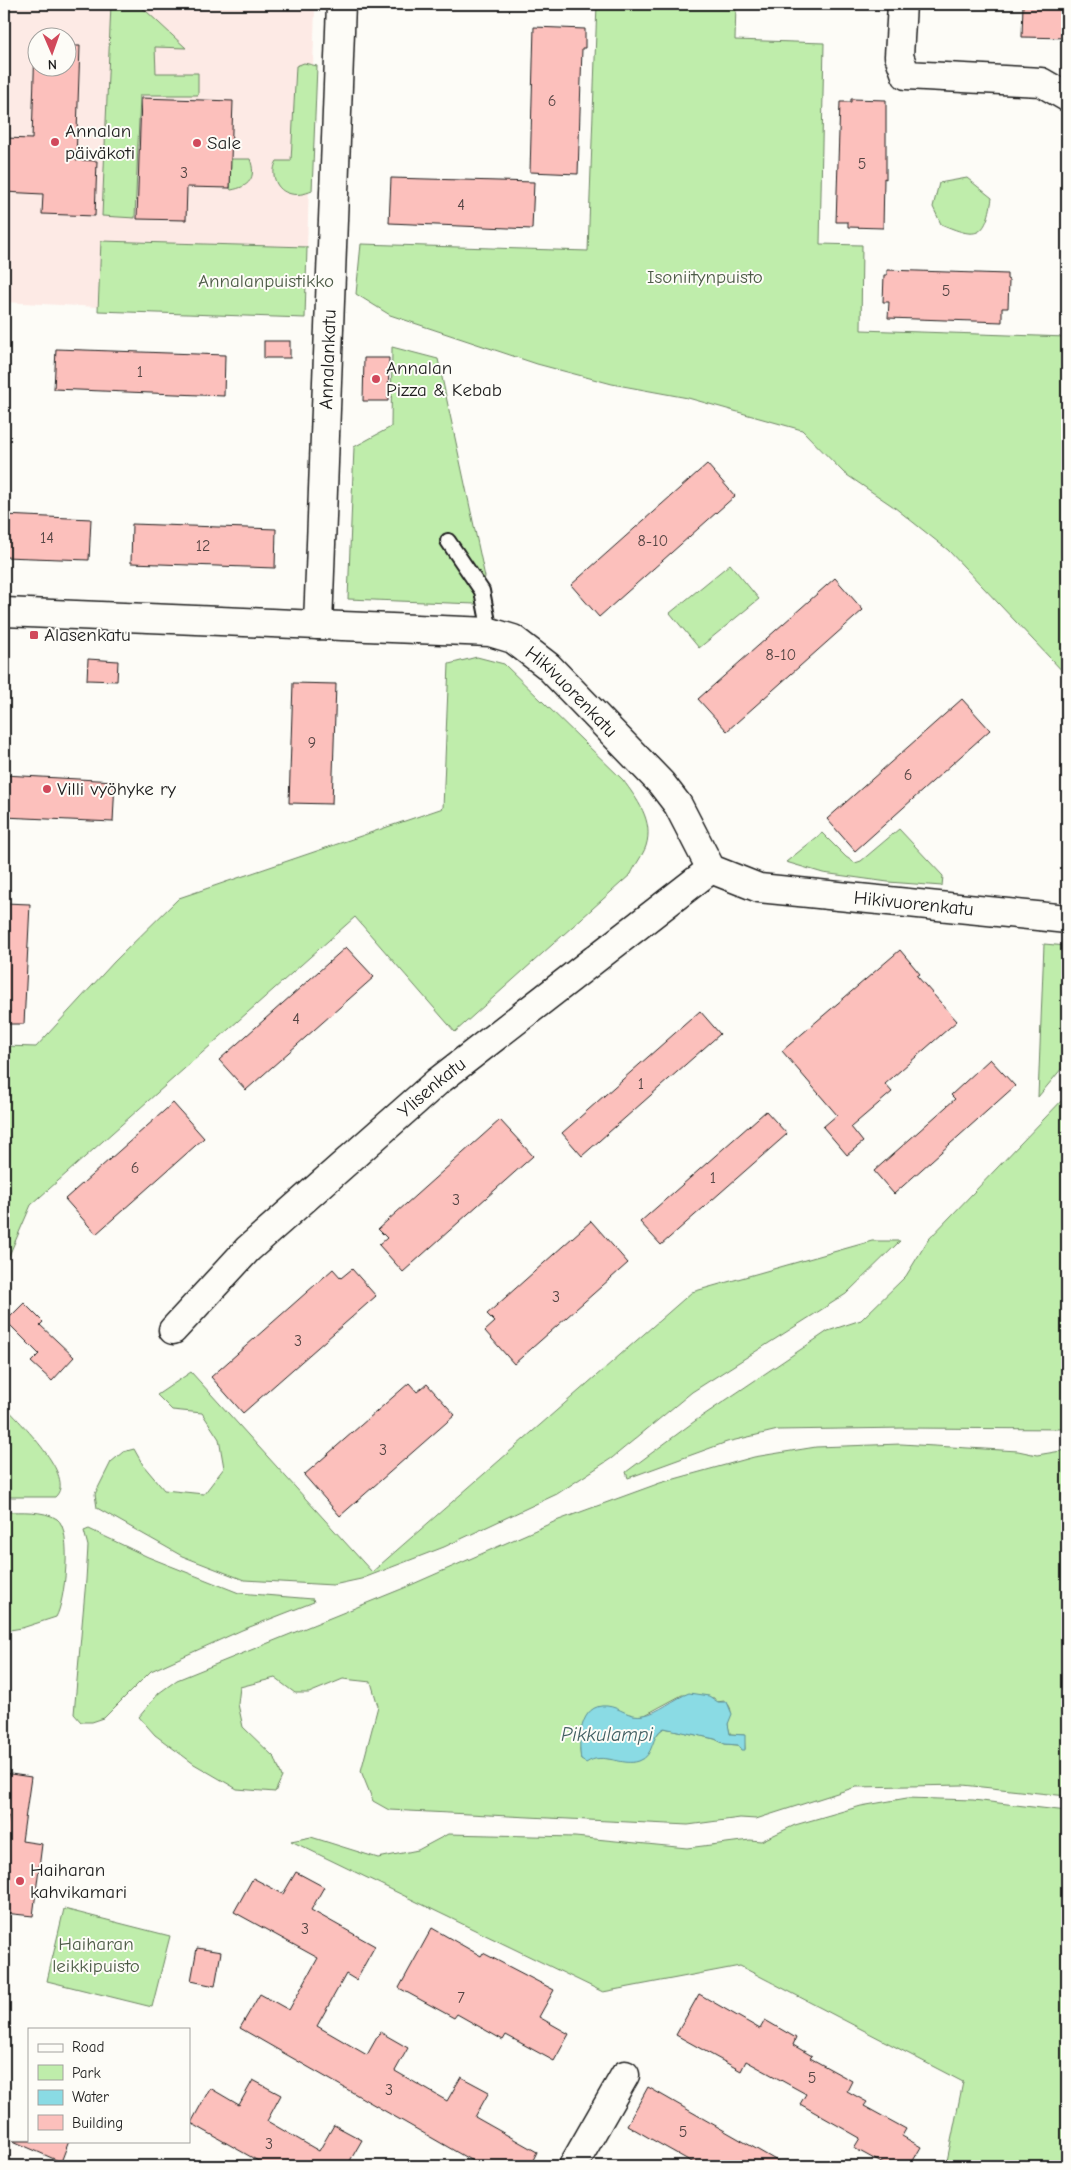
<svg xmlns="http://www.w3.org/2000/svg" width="1071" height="2170" viewBox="0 0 1071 2170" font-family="'Comic Neue',sans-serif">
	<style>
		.built { fill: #fdeae5; fill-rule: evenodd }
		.green { fill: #bfedab; stroke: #6e8464; fill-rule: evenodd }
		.water { fill: #8adbe4; stroke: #5e8f94 }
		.building { fill: #fcc0bc; stroke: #1c1c1c }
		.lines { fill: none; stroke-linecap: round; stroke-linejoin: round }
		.service-casing { stroke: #1c1c1c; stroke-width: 18 }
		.minor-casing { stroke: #1c1c1c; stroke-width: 31 }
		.tertiary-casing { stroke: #1c1c1c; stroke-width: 31 }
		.service { stroke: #fdfcf7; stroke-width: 14 }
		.minor { stroke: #fdfcf7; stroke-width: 28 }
		.tertiary { stroke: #fdfcf7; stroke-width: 28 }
		.poi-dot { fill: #d1495b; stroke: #fdfcf7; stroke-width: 2 }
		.labels { text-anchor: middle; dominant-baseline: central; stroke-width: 4; stroke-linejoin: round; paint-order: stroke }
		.number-label { font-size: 16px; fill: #544544 }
		.poi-label { font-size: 19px; fill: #1c1c1c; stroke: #fdfcf7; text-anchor: start }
		.park-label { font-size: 19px; fill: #4d5b47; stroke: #fdfcf7 }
		.street-label { font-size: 19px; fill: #1c1c1c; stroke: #fdfcf7 }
		.water-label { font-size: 20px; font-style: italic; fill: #425f62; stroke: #fdfcf7 }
	</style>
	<rect width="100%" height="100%" fill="#fdfcf7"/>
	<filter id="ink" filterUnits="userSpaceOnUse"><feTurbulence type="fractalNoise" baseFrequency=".02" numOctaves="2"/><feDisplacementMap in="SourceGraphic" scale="10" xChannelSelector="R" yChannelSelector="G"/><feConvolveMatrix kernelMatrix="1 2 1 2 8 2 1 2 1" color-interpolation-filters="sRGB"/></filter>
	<g filter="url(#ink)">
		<path class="built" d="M4,4H228L315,8L307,247L101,241L98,307L4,302ZM38,38H68V68H38Z"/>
		<g class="green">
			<path d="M111,4H134L145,10L186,48L155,47L156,73H198V95H140L135,218L102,216Z"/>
			<path d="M597,4H736L735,40L824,43L820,244L862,245L861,330L1067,337V676L948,550L894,507L844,473L802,430L688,398L612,384L537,364L390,315L356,294L361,244L588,251Z"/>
			<path d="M304,63L317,66L312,191C305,194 296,196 288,193C275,189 270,172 277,161H291L296,66Z"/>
			<path d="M230,159H250C257,178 249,187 231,190L230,188Z"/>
			<path d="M967,178L992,198C986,239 976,239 941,224L933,207L939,183Z"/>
			<path d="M101,241L307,247L305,318L98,311Z"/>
			<path d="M392,347L438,359L485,577L475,604L348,599L354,447L391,427Z"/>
			<path d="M730,564L759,599L699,648L670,613Z"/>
			<path d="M477,657L504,664L623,780C637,799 654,821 646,846C643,855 635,865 631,874L455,1032L355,917L31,1205L4,1267V1046L36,1047L114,962L179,898L443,808L449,664Z"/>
			<path d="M899,829L943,876L942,886L888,882L823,873L786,862L822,833L846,857L855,863L861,861Z"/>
			<path d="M1044,944L1067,946V1062L1038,1097Z"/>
			<path d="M1067,1095V1429L905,1428L778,1430L727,1442L628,1478L626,1472L695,1421L828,1331L861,1320L906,1276L928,1240Z"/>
			<path d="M872,1241H900L846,1294L692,1392L612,1458L557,1494L444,1547L361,1579L333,1585L244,1580L182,1556L97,1508L95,1494L111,1462L123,1452L134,1449L143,1465L164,1490L204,1494L224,1468L219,1439L202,1413L172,1410L157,1395L191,1372L372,1572L692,1292Z"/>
			<path d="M4,1405C18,1421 78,1477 55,1497H4Z"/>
			<path d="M901,1444L1018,1451L1037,1455L1067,1450V1796L963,1785L856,1787L756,1819L740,1818L688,1825L389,1810L373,1801L361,1771L378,1706L371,1682L343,1679L309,1693H295L275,1678L240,1687L238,1704L243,1727L275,1758L282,1777L275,1792L237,1789L194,1764L155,1735L139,1717L159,1693L177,1680L404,1588L556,1521L660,1483L754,1457L816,1447ZM682,1695L714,1698L716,1702L725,1701C736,1711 728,1717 728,1725C728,1728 730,1731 730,1734L744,1735L745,1749L738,1745L725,1744L715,1739L664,1728C658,1731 641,1755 634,1762L595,1757L581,1760L580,1750L584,1722L620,1712L636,1716L645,1715Z"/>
			<path d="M4,1512C20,1512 44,1510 57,1519C73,1530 65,1602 56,1617L22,1628L4,1631Z"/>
			<path d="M89,1529L148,1557L239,1593L313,1599L314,1602L242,1630L151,1671L104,1718L92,1722H81L74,1714L86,1580L88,1546L84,1531Z"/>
			<path d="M907,1798L973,1800L1067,1811V2166H946L963,2082L740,1966L603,1992L291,1841L311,1837L378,1858L418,1850L448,1834L575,1837L687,1848L750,1840L761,1841L795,1825L861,1806Z"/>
			<path d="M64,1909L170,1936L152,2007L47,1981Z"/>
		</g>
		<path class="water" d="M689,1693L709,1696L718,1702H727L732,1714L728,1724L730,1734L745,1735V1750H741L738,1745L725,1744L715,1739L664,1728C650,1735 655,1756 639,1761C622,1767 603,1751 586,1763L581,1760C578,1742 579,1703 607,1706C620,1707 628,1718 644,1715C658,1713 675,1698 689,1693Z"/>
		<g class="building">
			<path d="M1023,4H1067V38L1022,37Z"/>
			<path d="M534,27L585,29V48H582L578,174L530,172Z"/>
			<path d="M35,45H38V68H68V46H80L76,160L97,161L95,216L42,214L43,194L4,192V138L32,139Z"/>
			<path d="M141,98L233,101L230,188L187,187L186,220L137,219Z"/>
			<path d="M851,99L886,100V179L884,178L883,228L848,227V222H836L840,102H851Z"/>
			<path d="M391,178L534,182L532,229L389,223Z"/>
			<path d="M887,270L1007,274V279L1009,280L1008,308H1002V322L888,318L889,302H883L884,275H887Z"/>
			<rect x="264" y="341" width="26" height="17"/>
			<path d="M56,349L225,355L224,396L54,389Z"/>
			<path d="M364,358H389L388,401H363Z"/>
			<path d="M707,464L735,496L599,617L571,585Z"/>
			<path d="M4,515L91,519L89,560L4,557Z"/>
			<path d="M132,524L276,529L275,568L131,563Z"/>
			<path d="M835,578L863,610L727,731L698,699Z"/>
			<path d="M88,659L118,661L117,681L87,680Z"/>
			<path d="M293,683L336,684L332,804L289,803Z"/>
			<path d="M962,699L990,730L855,851L827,819Z"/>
			<path d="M4,775L115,781L113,822L4,817Z"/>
			<path d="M4,903L30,904L24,1024H4Z"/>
			<path d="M346,947L374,977L246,1090L219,1060Z"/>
			<path d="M900,950L920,974L917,976L957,1021L885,1084L892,1092L851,1127L863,1142L847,1155L823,1127L837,1115L782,1051Z"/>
			<path d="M700,1011L720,1034L582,1156L562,1133Z"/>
			<path d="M990,1059L1015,1086L894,1194L874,1171L955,1099L951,1095Z"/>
			<path d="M173,1103L204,1138L96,1234L65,1199Z"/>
			<path d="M766,1111L787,1134L661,1245L640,1222Z"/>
			<path d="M500,1120L533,1156L403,1272L379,1245L387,1238L378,1229Z"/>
			<path d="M591,1221L628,1263L514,1364L485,1331L495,1322L487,1314Z"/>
			<path d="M333,1269L341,1278L352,1269L376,1296L243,1413L211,1377Z"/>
			<path d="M24,1303L43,1322L40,1325L74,1357L52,1381L31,1362L39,1354L6,1321Z"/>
			<path d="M409,1383L417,1392L427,1384L455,1415L340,1516L304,1475Z"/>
			<path d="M4,1773L31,1777L22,1841L42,1844L33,1916L4,1913V1839L8,1816L4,1815Z"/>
			<path d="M296,1872L324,1887L311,1910L375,1946L356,1980L346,1974L317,2026L367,2055L380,2032L408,2048L395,2071L447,2101L461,2077L489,2092L475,2117L537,2152L530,2166H481L240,2028L260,1994L289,2010L318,1958L234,1912L253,1878L283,1894Z"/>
			<path d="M432,1928L481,1956L483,1953L554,1990L539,2017L569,2034L554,2061L506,2035L503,2040L457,2014L454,2018L399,1988Z"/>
			<path d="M197,1948L221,1952L215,1986L191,1981Z"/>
			<path d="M699,1994L760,2029L765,2020L796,2038L793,2045L812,2056L810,2058L852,2081L847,2091L867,2102L864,2106L906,2129L902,2136L921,2147L910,2166H887L854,2148L860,2138L800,2104L806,2094L768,2073L746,2061L741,2071L676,2035Z"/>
			<path d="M253,2080L281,2095L267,2121L319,2151L334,2125L362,2140L347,2166H267L191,2123L210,2088L239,2105Z"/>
			<path d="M648,2087L786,2166H699L651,2139L627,2125Z"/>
			<path d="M13,2141H69L61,2162Z"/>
		</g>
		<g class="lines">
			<g class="service-casing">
				<path id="service" d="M448,541L482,591L490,632"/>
			</g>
			<g class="minor-casing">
				<g id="minor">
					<path d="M902,4L899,56L906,75L1041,82L1067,97"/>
					<path id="s1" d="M318,625L490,632L513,639L548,666L661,783L678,805L711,869L759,888L1067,919"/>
					<path id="s2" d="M173,1330L248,1249L437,1082L711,869"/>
					<path d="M573,2166L625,2075"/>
				</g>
			</g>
			<g class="tertiary-casing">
				<g id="tertiary">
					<path id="s3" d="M4,612L318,625L341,4"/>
				</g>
			</g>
			<use href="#service" class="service"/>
			<use href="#minor" class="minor"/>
			<use href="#tertiary" class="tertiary"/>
		</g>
	</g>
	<g class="poi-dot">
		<circle cx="55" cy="142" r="5"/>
		<circle cx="197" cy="143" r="5"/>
		<circle cx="376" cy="379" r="5"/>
		<rect x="29" y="630" width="10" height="10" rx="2.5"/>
		<circle cx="47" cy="789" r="5"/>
		<circle cx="20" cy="1881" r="5"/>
	</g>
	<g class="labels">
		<g class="number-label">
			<text x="552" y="101">6</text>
			<text x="862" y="164">5</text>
			<text x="184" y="173">3</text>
			<text x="461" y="205">4</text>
			<text x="946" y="291">5</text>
			<text x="140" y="372">1</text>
			<text x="47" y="538">14</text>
			<text x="653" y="541">8-10</text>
			<text x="203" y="546">12</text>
			<text x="781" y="655">8-10</text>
			<text x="312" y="743">9</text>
			<text x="908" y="775">6</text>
			<text x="296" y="1019">4</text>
			<text x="641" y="1084">1</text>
			<text x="135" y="1168">6</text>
			<text x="713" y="1178">1</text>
			<text x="456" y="1200">3</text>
			<text x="556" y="1297">3</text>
			<text x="298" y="1341">3</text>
			<text x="383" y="1450">3</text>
			<text x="305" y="1929">3</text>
			<text x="461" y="1998">7</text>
			<text x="812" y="2078">5</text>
			<text x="389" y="2090">3</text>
			<text x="683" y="2132">5</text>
			<text x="269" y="2144">3</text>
		</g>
		<g class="poi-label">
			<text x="65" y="131">Annalan<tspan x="65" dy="22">päiväkoti</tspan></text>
			<text x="207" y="143">Sale</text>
			<text x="386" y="368">Annalan<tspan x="386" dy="22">Pizza &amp; Kebab</tspan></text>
			<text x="44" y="635">Alasenkatu</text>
			<text x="57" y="789">Villi vyöhyke ry</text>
			<text x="30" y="1870">Haiharan<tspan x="30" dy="22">kahvikamari</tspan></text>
		</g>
		<g class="park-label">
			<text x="705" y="277">Isoniitynpuisto</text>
			<text x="266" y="281">Annalanpuistikko</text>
			<text x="96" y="1944">Haiharan<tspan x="96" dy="22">leikkipuisto</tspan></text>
		</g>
		<g class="street-label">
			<text stroke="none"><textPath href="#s3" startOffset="580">Annalankatu</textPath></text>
			<text stroke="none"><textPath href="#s1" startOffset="275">Hikivuorenkatu</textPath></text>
			<text stroke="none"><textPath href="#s1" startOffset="710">Hikivuorenkatu</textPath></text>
			<text stroke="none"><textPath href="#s2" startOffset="355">Ylisenkatu</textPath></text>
		</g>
		<g class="water-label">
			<text x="607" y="1734">Pikkulampi</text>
		</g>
	</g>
	<rect width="1071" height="2170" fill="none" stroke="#fdfcf7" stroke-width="20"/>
	<rect x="10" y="10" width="1051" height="2150" fill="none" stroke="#1c1c1c" stroke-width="2" filter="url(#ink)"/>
	<rect x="28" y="2028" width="162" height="115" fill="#fdfcf7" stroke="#a3a29f"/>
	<rect x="38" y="2044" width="25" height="8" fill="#fdfcf7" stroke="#a3a29f"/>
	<text x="72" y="2052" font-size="15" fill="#1c1c1c">Road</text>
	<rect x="38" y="2065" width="25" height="15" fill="#bfedab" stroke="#a3a29f"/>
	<text x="72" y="2078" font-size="15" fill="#1c1c1c">Park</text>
	<rect x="38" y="2090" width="25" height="15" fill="#8adbe4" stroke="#a3a29f"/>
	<text x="72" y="2102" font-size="15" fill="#1c1c1c">Water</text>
	<rect x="38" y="2115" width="25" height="15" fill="#fcc0bc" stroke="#a3a29f"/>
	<text x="72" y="2128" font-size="15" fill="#1c1c1c">Building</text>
	<g transform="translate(52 52) rotate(178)"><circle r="24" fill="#fdfcf7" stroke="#a3a29f"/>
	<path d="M0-4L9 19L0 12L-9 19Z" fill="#d1495b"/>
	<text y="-8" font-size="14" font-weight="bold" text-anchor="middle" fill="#1c1c1c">N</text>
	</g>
</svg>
